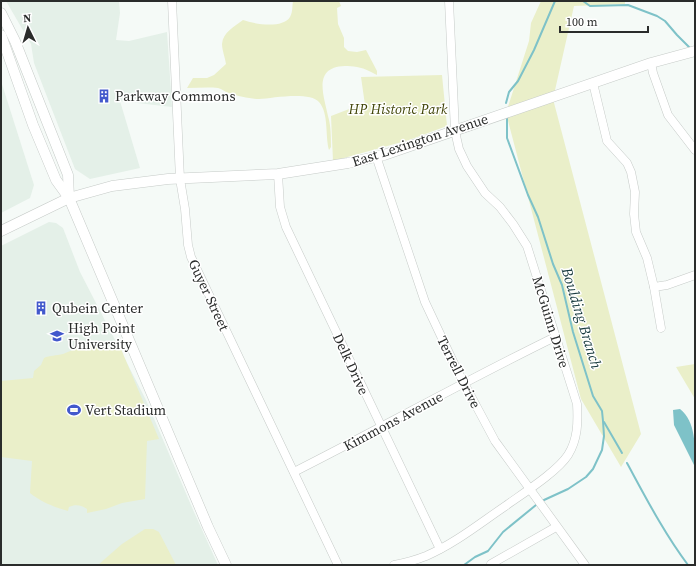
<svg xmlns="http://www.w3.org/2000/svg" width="696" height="566" viewBox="0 0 696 566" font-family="'Source Serif 4',serif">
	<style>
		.built { fill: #e4f0e8 }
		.green { fill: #eaefc9 }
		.water { fill: #7ec2c8 }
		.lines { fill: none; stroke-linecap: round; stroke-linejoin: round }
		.stream { stroke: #7ec2c8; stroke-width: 2 }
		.minor-casing { stroke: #c6cbc8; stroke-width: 9 }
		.major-casing { stroke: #c6cbc8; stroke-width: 11 }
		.minor { stroke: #fff; stroke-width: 8 }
		.major { stroke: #fff; stroke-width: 10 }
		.labels { text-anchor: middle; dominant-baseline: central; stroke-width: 3; stroke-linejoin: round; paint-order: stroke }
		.poi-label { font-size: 14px; fill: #2a2c2b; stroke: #fff; text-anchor: start }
		.park-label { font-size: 14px; font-style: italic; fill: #3f4305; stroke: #fff }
		.street-label { font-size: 14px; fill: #2a2c2b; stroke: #fff }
		.water-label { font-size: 15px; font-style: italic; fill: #1a3c3f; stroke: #fff }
	</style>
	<rect width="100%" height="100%" fill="#f5faf7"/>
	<g class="built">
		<path d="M6,1H119L120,13L116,40L129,41L167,32L172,107L120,101L140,168L90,179L75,169L34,63L31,44Z"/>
		<path d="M1,81L34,185L30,198L1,213Z"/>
		<path d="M49,222L56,223L63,228L80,272L146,400L194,512L218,565H1V246Z"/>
	</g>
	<g class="green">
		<path d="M293,1H339L341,6L337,8L338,24L344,38V47L348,51L357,52L366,50L377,71V75C374,74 372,72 369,71C362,67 352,66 345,66C312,67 324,96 328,116C331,126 331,137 331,147L329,150C325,136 329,113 319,102C310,91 272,98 259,99C250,99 238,96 229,93C225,92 222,89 218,88C208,87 197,88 187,88L193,78H207L214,75L226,64C225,57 222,50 222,44C223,32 234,27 243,20C254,24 283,29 290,17C293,12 292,6 293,1Z"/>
		<path d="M541,1H625V4L574,6L553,99L641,434L621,467L581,399L506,113L529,41L531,23Z"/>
		<path d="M442,75L447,126L409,140L333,161L331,116L357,106L365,105L361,77Z"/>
		<path d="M87,345L121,349L159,439L147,441L145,499L122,503L106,509L87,513V509C82,505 75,504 69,507L68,511C54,507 41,502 30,493L32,461L1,457V381L33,378L34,371L41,365L44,358C50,355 56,356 63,354C71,351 79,347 87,345Z"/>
		<path d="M695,364V399L676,367Z"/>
		<path d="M145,529H153L159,532L176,565H98L122,544Z"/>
	</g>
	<path class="water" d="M680,409C696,422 695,445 695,467L674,425L673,410Z"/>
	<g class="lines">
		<g class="stream">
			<path d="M583,1L590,6L628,5L657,16L665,21L677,35L690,48"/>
			<path d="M506,103L509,92L518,81L534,50L555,1"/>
			<path d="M507,118V138L528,195L538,217L553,264L562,285L573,332L593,396L602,411L603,421L604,436L602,450L593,469L586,477L568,489L544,500"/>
			<path d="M604,422L622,453"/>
			<path d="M627,463C646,498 664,533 688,565"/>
			<path d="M464,565L475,557L488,551L503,532L536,505"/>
		</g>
		<g class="minor-casing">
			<g id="minor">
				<path d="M172,1L180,179L185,209L188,245L191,257L338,565"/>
				<path d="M651,63L653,73L668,115L695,150"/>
				<path d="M593,83L607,141L627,163L631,172L635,192L634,214L636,232L647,258L654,287L667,285L695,275"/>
				<path d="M376,156L425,302L457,370L495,441L585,565"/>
				<path d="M278,174L280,207L286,227L440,549"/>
				<path d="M654,287L661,328"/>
				<path d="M294,472C381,428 467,380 555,337"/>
				<path d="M491,564L556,527"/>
				<path d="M394,565C405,563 416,560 426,556C454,544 479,524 504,507C522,494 557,472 568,455C578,439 578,422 577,404L527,246L513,224L500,207L485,193L467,166L459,149L455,131L449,1"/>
			</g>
		</g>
		<g class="major-casing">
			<g id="major">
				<path d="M1,13L15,41L68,175L69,198"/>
				<path d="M1,35L33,125L56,180L69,198L208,527L226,565"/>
				<path d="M1,231L69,198L112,186L168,179L278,174L348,163L384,155L651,63L695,51"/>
			</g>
		</g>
		<use href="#minor" class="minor"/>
		<use href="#major" class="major"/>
	</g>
	<defs>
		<g id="building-bare" transform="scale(1.08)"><path d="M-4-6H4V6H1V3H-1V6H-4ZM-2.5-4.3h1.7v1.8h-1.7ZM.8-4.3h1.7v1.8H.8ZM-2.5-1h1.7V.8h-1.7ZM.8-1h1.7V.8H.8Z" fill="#4258cc" stroke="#fff" stroke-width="2.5" paint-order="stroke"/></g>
		<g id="university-bare" transform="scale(1.08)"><path d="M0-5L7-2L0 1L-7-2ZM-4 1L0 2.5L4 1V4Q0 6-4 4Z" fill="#4258cc" stroke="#fff" stroke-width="2.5" paint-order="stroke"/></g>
		<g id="stadium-bare" transform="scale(1.08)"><path d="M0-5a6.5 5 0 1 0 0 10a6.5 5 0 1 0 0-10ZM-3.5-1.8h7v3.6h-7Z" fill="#4258cc" stroke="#fff" stroke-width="2.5" paint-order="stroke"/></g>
	</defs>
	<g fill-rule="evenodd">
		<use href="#building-bare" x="104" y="96"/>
		<use href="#building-bare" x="41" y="308"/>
		<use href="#university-bare" x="57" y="336"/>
		<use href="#stadium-bare" x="74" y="410"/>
	</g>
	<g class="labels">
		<g class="poi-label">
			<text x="115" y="96">Parkway Commons</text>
			<text x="52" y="308">Qubein Center</text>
			<text x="68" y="328">High Point<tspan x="68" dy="16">University</tspan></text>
			<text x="85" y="410">Vert Stadium</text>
		</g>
		<g class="park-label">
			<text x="398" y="109">HP Historic Park</text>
		</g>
		<g class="street-label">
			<text transform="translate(420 140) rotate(-18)">East Lexington Avenue</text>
			<text transform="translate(209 295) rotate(65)">Guyer Street</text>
			<text transform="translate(551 322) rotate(73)">McGuinn Drive</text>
			<text transform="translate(351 364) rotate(65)">Delk Drive</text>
			<text transform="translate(459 372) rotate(63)">Terrell Drive</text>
			<text transform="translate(393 421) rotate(-28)">Kimmons Avenue</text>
		</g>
		<g class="water-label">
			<text transform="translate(582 318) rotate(73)">Boulding Branch</text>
		</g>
	</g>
	<rect width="696" height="566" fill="none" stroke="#2a2c2b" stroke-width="4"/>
	<g transform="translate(28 28) rotate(355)" stroke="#ffffff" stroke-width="3" paint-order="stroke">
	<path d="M0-3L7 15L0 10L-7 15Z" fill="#2a2c2b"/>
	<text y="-6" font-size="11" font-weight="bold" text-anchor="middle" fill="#2a2c2b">N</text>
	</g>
	<path d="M560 26v6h88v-6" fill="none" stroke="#2a2c2b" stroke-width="2"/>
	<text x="566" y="26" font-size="12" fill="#2a2c2b" stroke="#ffffff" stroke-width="3" paint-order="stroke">100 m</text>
</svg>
